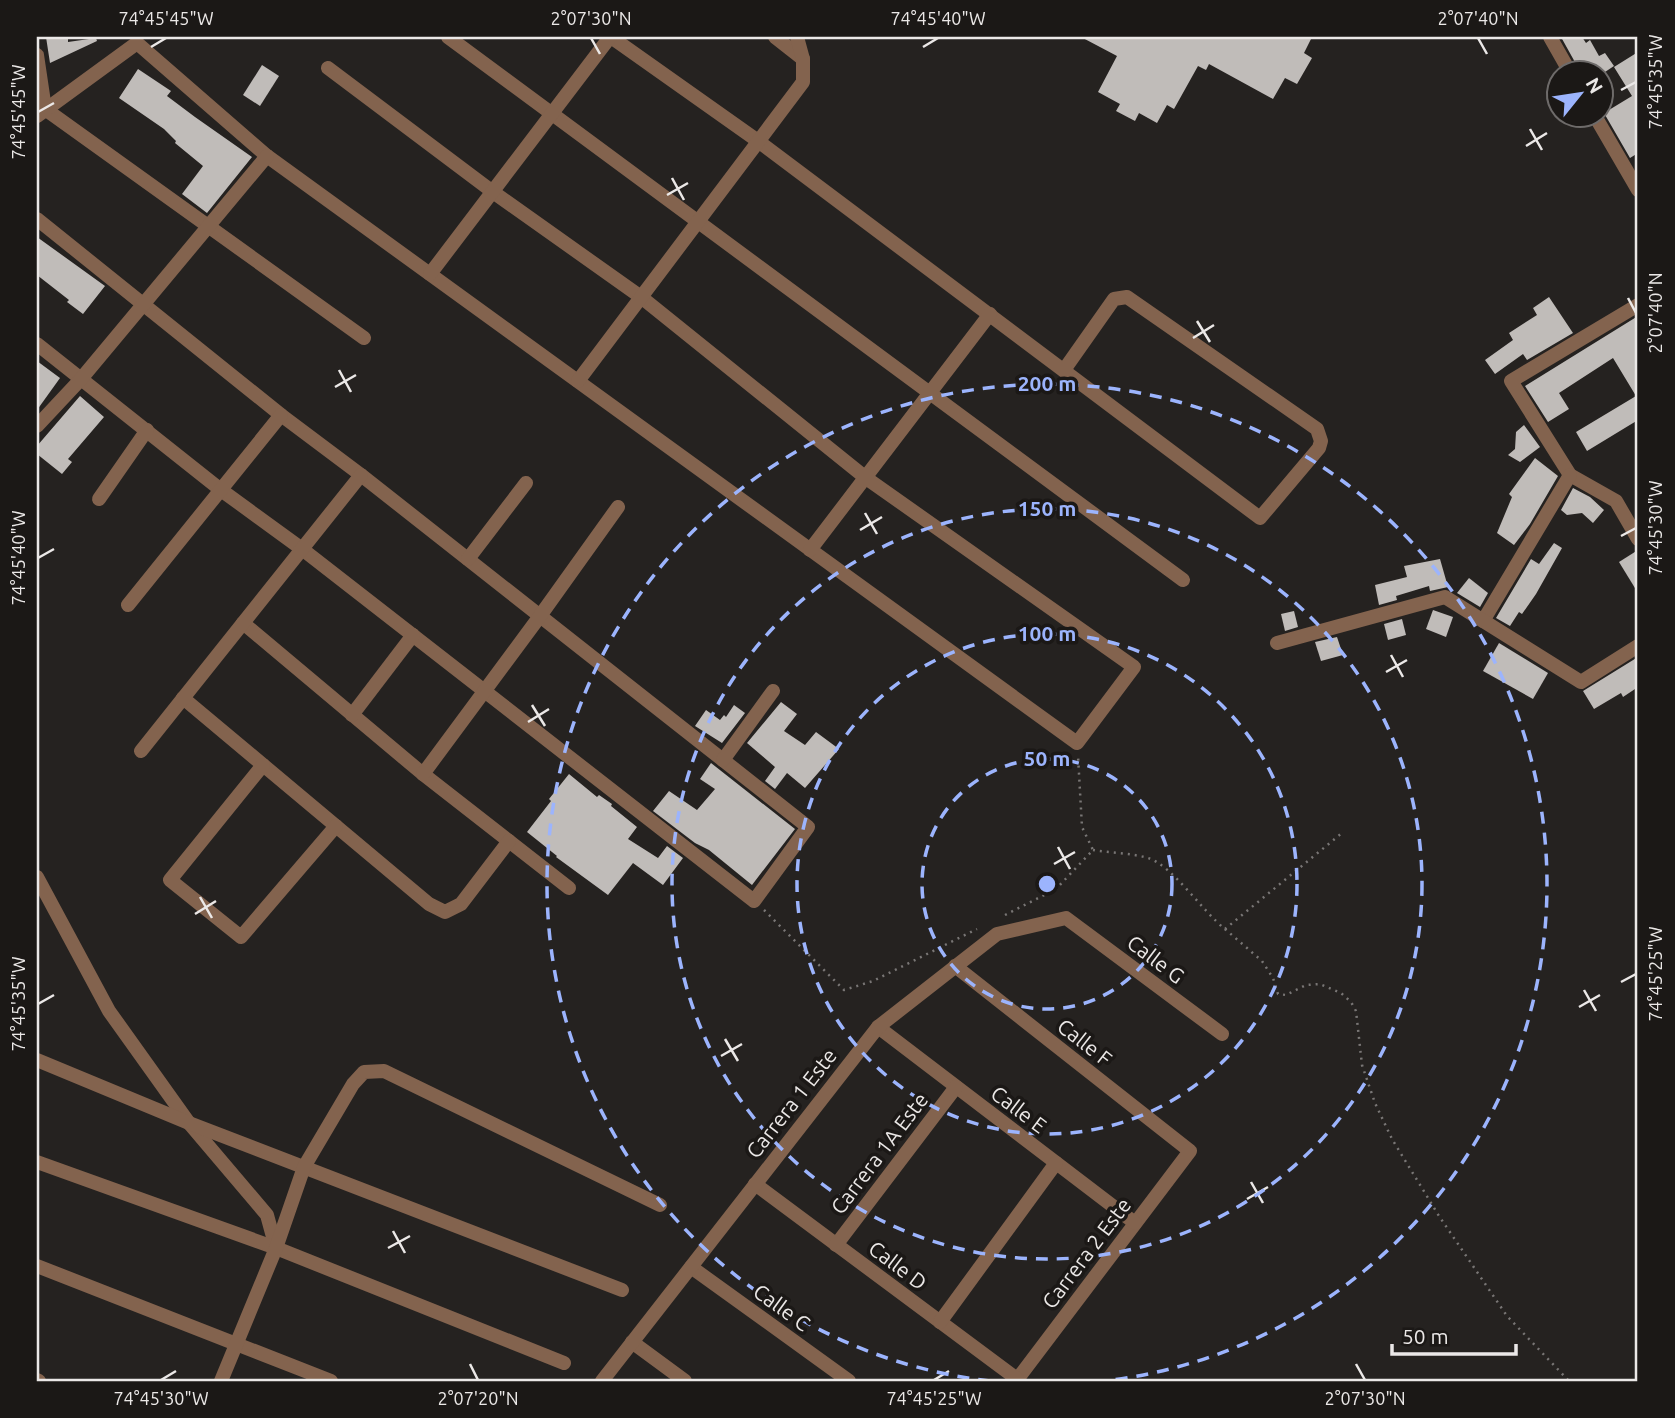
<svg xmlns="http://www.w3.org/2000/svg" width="1675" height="1418" viewBox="0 0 1675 1418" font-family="Ubuntu,sans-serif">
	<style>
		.building { fill: #c0bcb9 }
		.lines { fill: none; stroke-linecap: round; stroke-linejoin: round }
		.path { stroke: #797675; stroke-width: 2.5; stroke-dasharray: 2 5; stroke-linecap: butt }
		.street { stroke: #83634e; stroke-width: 14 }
		.ticks { fill: none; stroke: #ebe8e7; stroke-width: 2.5 }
		.ring { fill: none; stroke: #9cb4fd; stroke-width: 3.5; stroke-dasharray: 12 9 }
		.labels { text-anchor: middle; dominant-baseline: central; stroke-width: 7; stroke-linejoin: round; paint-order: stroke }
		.street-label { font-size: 21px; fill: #ebe8e7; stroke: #1b1816 }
		.centre { fill: #9cb4fd; stroke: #1b1816; stroke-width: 3.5 }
		.ring-label { font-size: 21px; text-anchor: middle; font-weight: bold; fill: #9cb4fd; stroke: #1b1816; stroke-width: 7; stroke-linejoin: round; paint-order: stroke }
		.neatline { fill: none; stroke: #ebe8e7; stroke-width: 2.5 }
		.ticks-label { font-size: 18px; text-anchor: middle; fill: #ebe8e7 }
	</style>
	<rect width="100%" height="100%" fill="#252220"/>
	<g class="building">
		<path d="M46,37H68V42L96,38L97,41L50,63Z"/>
		<path d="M1081,37H1312L1304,53L1312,58L1297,84L1285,78L1273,99L1209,64L1206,70L1198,66L1174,109L1167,105L1157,123L1139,113L1135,121L1116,111L1120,104L1098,92L1117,56Z"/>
		<path d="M1561,37H1582L1586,43L1590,40L1599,56L1605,53L1614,66L1602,74L1581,73Z"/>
		<path d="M1638,52V153L1630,158L1604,113L1632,96L1614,67Z"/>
		<path d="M262,65L279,76L260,106L243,95Z"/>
		<path d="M138,69L171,91L167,96L195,117L252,157L207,213L182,194L203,166L175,143L176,141L164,129L119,98Z"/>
		<path d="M37,237L105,286L83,314L67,302L69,300L37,275Z"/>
		<path d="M1549,297L1573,333L1527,360L1523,354L1495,374L1485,360L1513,340L1509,333L1537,315L1533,308Z"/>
		<path d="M1638,316V420L1587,451L1576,432L1636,396L1613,358L1559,393L1569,409L1548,422L1525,386Z"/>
		<path d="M37,361L60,378L37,410Z"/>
		<path d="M80,396L104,417L68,459L72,462L62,474L37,454V446Z"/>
		<path d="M1524,425L1540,447L1520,462L1508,455L1515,449L1516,432Z"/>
		<path d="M1535,458L1558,476L1530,524L1514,545L1497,533L1512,497L1509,494Z"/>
		<path d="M1573,488L1590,497L1604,510L1593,523L1582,513L1567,515L1561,510Z"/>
		<path d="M1554,543L1562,548L1536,594L1522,614L1519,612L1510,626L1496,618L1531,559L1539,564Z"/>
		<path d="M1638,550V593L1619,562Z"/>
		<path d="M1440,559L1448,587L1430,591L1429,586L1396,596L1397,600L1379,605L1375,585L1407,577L1404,566Z"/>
		<path d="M1469,578L1488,593L1480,607L1457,593Z"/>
		<path d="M1433,610L1453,617L1446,637L1426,629Z"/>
		<path d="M1294,611L1298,627L1285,631L1281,614Z"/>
		<path d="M1402,619L1406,635L1388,640L1384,624Z"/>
		<path d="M1337,637L1343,655L1321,661L1315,642Z"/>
		<path d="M1499,643L1548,673L1533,699L1483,671Z"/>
		<path d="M1638,657V687L1623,697L1621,693L1594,709L1583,691Z"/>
		<path d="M781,702L797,714L784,731L805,745L816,732L839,749L805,788L787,773L775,789L765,781L775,767L747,743Z"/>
		<path d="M734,705L745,713L722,743L695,726L706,710L720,720L724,715L726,717Z"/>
		<path d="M711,763L795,829L752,885L709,850L695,843L653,811L669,791L697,810L715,789L700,779Z"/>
		<path d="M569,774L597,797L599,795L612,804L611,806L637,827L628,839L658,858L667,846L683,858L663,885L633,863L608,895L556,857L557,856L527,832L551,801L549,799Z"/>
	</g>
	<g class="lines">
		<g class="path">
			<path d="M1093,850C1111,853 1131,853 1148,858C1172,865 1203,912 1225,929L1342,833"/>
			<path d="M764,910L844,990L873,981L977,929"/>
			<path d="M1005,915L1056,889L1093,850L1082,827L1078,756"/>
			<path d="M1225,929L1262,961L1273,978L1278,994L1286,995L1306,985L1320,984L1341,993L1351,1002L1356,1011L1362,1065L1375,1103L1392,1139L1439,1216L1507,1316L1569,1381"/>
		</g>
		<g class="street">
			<path d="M448,37L1183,580"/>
			<path d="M611,37L758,141L1260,518L1319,448L1321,441L1317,429L1127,297L1114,299L1064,370"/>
			<path d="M775,37L803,59"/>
			<path d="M1550,37L1571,74"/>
			<path d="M137,43L267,156L1077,743L1134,667L866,478L641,297L493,192L328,68"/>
			<path d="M37,55L45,109L364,338"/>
			<path d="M37,116L137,43"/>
			<path d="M1595,116L1638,190"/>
			<path d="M37,219L281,415L361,475L808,827L754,901L302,549L221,490L37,344"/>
			<path d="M430,274L610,37"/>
			<path d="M1638,305L1511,381L1570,475L1616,501L1638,539"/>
			<path d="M578,381L803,82V59L797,37"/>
			<path d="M37,426L81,379L267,156"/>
			<path d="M99,499L147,430"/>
			<path d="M810,550L990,314"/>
			<path d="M468,559L526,483"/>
			<path d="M128,605L281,415"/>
			<path d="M1483,621L1570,475"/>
			<path d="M243,623L423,774L569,888"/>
			<path d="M1277,643L1445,597L1581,682L1638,646"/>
			<path d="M183,698L429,904L445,912L461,904L509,841"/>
			<path d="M352,715L413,635"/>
			<path d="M141,751L361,475"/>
			<path d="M723,760L773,691"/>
			<path d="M263,765L170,880L241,937L336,826"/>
			<path d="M423,774L540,616L618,507"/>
			<path d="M37,877L109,1011L189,1123L267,1215L276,1248L564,1363"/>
			<path d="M955,966L1190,1151L1016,1381"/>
			<path d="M878,1027L1135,1223"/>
			<path d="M37,1060L189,1123L622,1290"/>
			<path d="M37,1162L276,1248"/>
			<path d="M755,1184L1017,1379"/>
			<path d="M836,1245L956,1087"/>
			<path d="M37,1266L331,1381"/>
			<path d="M691,1267L849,1381"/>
			<path d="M940,1322L1056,1163"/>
			<path d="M632,1342L685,1381"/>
			<path d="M37,1380L39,1381"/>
			<path d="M221,1381L276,1248L304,1167L353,1084L364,1072L384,1071L660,1205"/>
			<path d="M602,1381L878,1027L997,934L1066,918L1222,1034"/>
		</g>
	</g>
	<path class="ticks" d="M591,38L600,54M1478,38L1487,54M151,47L166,38M923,47L938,38M1621,90L1636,82M38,112L54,103M1530,129L1542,150M1526,146L1547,133M672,178L684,200M667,195L688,183M1628,298L1636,313M1197,321L1210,342M1193,338L1214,325M339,370L351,392M335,387L356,375M865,513L877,534M860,530L882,517M1621,536L1636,528M38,558L54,549M1391,655L1403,677M1386,672L1407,660M532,705L545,726M528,722L549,709M1058,847L1070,869M1054,864L1075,852M200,897L212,918M195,914L216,901M1621,982L1636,974M1584,990L1596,1011M38,1004L54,995M1579,1007L1600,995M725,1039L738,1061M721,1056L742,1044M1251,1182L1263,1203M1247,1199L1268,1187M393,1231L405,1253M388,1248L410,1236M470,1364L478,1380M1356,1364L1365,1380M161,1380L176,1371M934,1380L949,1371"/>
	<g class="ring">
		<circle cx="1047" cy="884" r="125"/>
		<circle cx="1047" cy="884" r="250"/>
		<circle cx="1047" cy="884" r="375"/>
		<path d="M990 1381A500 500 0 1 1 1104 1381"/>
	</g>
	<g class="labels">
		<g class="street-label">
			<text transform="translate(1156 959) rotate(37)">Calle G</text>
			<text transform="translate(1085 1042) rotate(38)">Calle F</text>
			<text transform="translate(791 1103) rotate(-52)">Carrera 1 Este</text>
			<text transform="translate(1019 1109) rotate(37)">Calle E</text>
			<text transform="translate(879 1153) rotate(-53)">Carrera 1A Este</text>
			<text transform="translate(1086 1253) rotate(-53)">Carrera 2 Este</text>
			<text transform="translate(898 1265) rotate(37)">Calle D</text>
			<text transform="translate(782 1307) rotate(36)">Calle C</text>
		</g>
	</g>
	<circle cx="1047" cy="884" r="10" class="centre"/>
	<g class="ring-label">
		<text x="1047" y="391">200 m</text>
		<text x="1047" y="516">150 m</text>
		<text x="1047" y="641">100 m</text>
		<text x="1047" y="766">50 m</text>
	</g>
	<rect width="1675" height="1418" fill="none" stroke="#1b1816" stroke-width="77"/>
	<g transform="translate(1580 94) rotate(60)"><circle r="33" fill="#1b1816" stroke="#6e6b6a" stroke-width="2"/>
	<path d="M0-5L12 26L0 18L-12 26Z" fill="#9cb4fd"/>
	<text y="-10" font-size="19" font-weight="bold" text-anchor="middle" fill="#ebe8e7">N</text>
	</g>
	<path d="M1392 1344v10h124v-10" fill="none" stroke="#ebe8e7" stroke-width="3.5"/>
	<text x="1402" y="1344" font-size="21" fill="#ebe8e7" stroke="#1b1816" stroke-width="5" paint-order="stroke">50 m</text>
	<rect x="38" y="38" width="1598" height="1342" class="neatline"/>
	<g class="ticks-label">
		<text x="166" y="25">74°45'45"W</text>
		<text x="591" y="25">2°07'30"N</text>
		<text x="938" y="25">74°45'40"W</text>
		<text x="1478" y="25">2°07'40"N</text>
		<text transform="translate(1656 82) rotate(-90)" y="6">74°45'35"W</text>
		<text transform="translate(19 112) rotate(-90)" y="6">74°45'45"W</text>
		<text transform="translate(1656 313) rotate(-90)" y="6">2°07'40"N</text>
		<text transform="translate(1656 528) rotate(-90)" y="6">74°45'30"W</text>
		<text transform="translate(19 558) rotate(-90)" y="6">74°45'40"W</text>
		<text transform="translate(1656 974) rotate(-90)" y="6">74°45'25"W</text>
		<text transform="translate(19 1004) rotate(-90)" y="6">74°45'35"W</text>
		<text x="161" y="1405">74°45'30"W</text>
		<text x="478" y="1405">2°07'20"N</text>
		<text x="934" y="1405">74°45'25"W</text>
		<text x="1365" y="1405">2°07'30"N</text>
	</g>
</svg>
